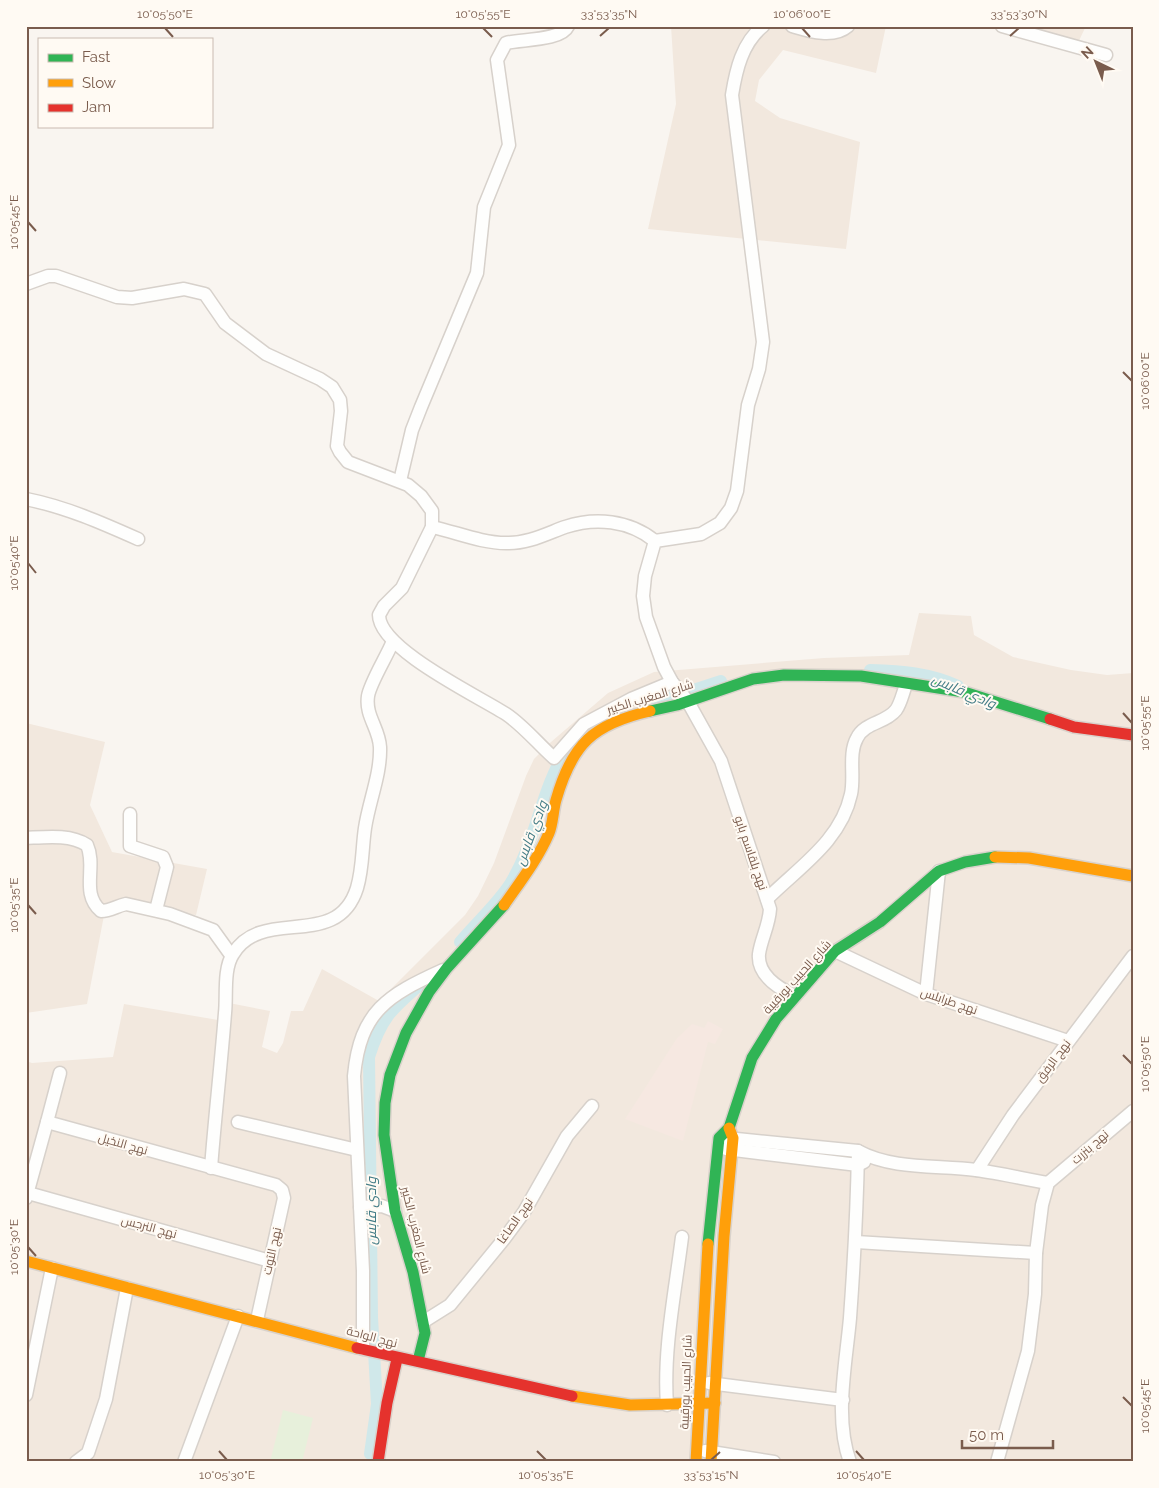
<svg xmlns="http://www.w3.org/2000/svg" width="1159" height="1488" viewBox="0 0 1159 1488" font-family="Raleway,Cairo,sans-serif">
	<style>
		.residential { fill: #f2e8de }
		.commercial { fill: #f6e8e1 }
		.green { fill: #e7f0db }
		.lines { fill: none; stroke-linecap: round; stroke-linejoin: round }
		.canal { stroke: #d0e8ea; stroke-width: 12 }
		.street-casing { stroke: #d7d1cb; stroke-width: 15 }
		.fast-casing { stroke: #d9d2cb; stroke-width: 14 }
		.slow-casing { stroke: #d9d2cb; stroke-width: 14 }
		.jam-casing { stroke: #d9d2cb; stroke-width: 14 }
		.street { stroke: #fefefd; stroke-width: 12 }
		.fast { stroke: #30b455; stroke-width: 11 }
		.slow { stroke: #ff9f0a; stroke-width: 11 }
		.jam { stroke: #e5322d; stroke-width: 11 }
		.ticks { fill: none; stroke: #7a5c4d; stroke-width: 2 }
		.labels { text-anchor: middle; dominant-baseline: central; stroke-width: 4; stroke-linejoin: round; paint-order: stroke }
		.street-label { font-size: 12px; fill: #7a5c4d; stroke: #fffaf3 }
		.water-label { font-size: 14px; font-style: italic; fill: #437c86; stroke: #fffaf3 }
		.neatline { fill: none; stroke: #7a5c4d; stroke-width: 2 }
		.ticks-label { font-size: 12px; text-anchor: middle; fill: #7a5c4d }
	</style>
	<rect width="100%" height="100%" fill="#f9f5f0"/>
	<g class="residential">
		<path d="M671,26H886L876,73L783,50L759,80L755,101L780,118L860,142L846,249L648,229L676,104Z"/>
		<path d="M991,26H1086L1074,51Z"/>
		<path d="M919,613L971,616L974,635L1013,657L1071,670L1107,675L1133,673V1462H26V1061L32,1063L113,1057L124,1004L224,1021L229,1003L270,1011L262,1047L277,1053L283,1043L291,1011H303L322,969L379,1001L465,915L478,896L494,863L526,776L534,759L551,742L608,693L654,672L824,658L909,655Z"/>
		<path d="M26,723L105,742L90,805L112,852L207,869L196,915L106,905L87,1004L26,1013Z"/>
	</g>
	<path class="commercial" d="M708,1021L723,1029L715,1044L708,1042L683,1141L625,1119L677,1038L692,1024L704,1028Z"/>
	<path class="green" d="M283,1410L313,1418L302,1462H270Z"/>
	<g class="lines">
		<g class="canal">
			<path d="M870,670C902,671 929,673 958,686"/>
			<path d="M657,702L721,681"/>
			<path d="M460,942C476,923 497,904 510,884C536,842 540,792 566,750"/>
			<path d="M370,1454L377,1404L372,1317L369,1057C382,1016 392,1009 423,982"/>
		</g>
		<g class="street-casing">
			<g id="street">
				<path d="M763,26C742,43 736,70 732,95L763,342L759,369L748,405L737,491L731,508L720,523L701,534L655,541L645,576L643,596L646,617L664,667L672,682L687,700L721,761L770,909C769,926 761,939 759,954C757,975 780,989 795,996"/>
				<path d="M792,26C809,31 833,39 848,26"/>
				<path d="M1002,26L1106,55"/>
				<path d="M26,284L48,276H56L117,297L132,298L184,289L205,294L225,323L266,354L320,379L332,387L340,400L341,411L337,446L340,452L348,462L408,485L421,496L432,511V527L402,588L384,606L379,615C379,649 478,696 506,714C524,726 538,744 554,758L584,724L631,699L672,682"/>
				<path d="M400,481L412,430L421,407L477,273L484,207L509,145L497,60L506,43C521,39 561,41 568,26"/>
				<path d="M26,499C66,507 102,523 138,539"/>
				<path d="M432,527C456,532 481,543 506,543C527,544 546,534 565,527C595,517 629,520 655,541"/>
				<path d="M130,814V846L163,857L167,867L156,910"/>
				<path d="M26,838C46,837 70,834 87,845C97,867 80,893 101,911C111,911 116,906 126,904L170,914L213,930L231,955"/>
				<path d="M767,899C799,867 841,841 851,794C855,776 848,754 857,738C865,722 886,723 896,710C901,703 903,692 906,685"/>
				<path d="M835,951L926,994L1068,1041"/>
				<path d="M926,994L939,871"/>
				<path d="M47,1122L60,1073"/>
				<path d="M238,1122L357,1150"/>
				<path d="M727,1138L858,1151C893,1170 938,1165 976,1170C1000,1173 1024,1179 1048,1183"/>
				<path d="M726,1149L858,1165L864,1162"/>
				<path d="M211,1168C215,1116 221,1065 225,1013C227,996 223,969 233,954C263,905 337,952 357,888C363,868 362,848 365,828C369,801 381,774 380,747C379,728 365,716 368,696C370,683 387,656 393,641"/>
				<path d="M977,1170L1013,1115L1133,956"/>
				<path d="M28,1193L270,1261"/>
				<path d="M26,1198L47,1122L276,1185L282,1190L284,1198L257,1320"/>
				<path d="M360,1207L382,1206L395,1211"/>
				<path d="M856,1242L1036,1253"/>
				<path d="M423,1322L450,1305L504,1239L524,1212L567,1136L592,1106"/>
				<path d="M363,1349V1271L354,1076C360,1011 388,995 443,970"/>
				<path d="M709,1383L843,1400"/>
				<path d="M26,1395L52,1268"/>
				<path d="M667,1405C663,1350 675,1293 682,1237"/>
				<path d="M705,1451L774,1462"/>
				<path d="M76,1462L88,1453L106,1399L127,1288"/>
				<path d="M184,1462L238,1316"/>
				<path d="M850,1462C834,1418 846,1364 850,1318C854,1263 857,1207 858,1151"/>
				<path d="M997,1462L1028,1351L1035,1294L1036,1253L1042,1205L1048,1183L1133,1111"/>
			</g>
		</g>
		<g class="fast-casing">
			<g id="fast">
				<path d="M650,711L677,705L753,679L784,675L861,676L964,692L1050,719"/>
				<path d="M708,1244L719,1138L729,1128L752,1058L776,1019L835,951L880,922L939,871L965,862L995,857"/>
				<path d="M418,1361L425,1333L413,1272L395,1211L384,1135L385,1103L390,1075L406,1033L429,992L447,968L504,905"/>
			</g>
		</g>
		<g class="slow-casing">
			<g id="slow">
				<path d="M995,857L1029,858L1133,876"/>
				<path d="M504,905C520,882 538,859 549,833C553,824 553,810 556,800C572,744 593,724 650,711"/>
				<path d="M26,1261L357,1348"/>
				<path d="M572,1396L630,1405L715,1403"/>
				<path d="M696,1462L708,1244"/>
				<path d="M711,1462L724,1236L733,1138L729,1128"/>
			</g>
		</g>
		<g class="jam-casing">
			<g id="jam">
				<path d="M1050,719L1074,727L1133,735"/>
				<path d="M357,1348L572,1396"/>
				<path d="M378,1462L387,1403L397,1359"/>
			</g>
		</g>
		<use href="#street" class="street"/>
		<use href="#fast" class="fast"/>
		<use href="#slow" class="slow"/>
		<use href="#jam" class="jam"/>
	</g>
	<path class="ticks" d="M165,28L173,37M483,28L492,37M802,28L810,37M600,36L609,28M1010,36L1019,28M28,222L36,231M1123,372L1132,381M28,563L36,573M1123,713L1132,723M28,905L36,914M1123,1055L1132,1064M28,1247L36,1256M1123,1397L1132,1406M219,1451L227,1460M537,1451L546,1460M856,1451L864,1460M711,1460L720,1452"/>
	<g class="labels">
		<g class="street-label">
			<text transform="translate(650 697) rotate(-17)">شارع المغرب الكبير</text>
			<text transform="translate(751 853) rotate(71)">نهج بلقاسم بابو</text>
			<text transform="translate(797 977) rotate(-48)">شارع الحبيب بورقيبة</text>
			<text transform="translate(949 1001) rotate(19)">نهج طرابلس</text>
			<text transform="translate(1053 1061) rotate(-53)">نهج الرفق</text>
			<text transform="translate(123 1144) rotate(16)">نهج النخيل</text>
			<text transform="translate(1090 1147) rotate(-41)">نهج بنزرت</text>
			<text transform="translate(515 1221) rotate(-55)">نهج الصاغا</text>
			<text transform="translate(149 1227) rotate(15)">نهج النرجس</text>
			<text transform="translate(416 1230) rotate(76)">شارع المغرب الكبير</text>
			<text transform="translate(272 1251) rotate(-77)">نهج التوت</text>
			<text transform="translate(372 1337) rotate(15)">نهج الواحة</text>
			<text transform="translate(686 1382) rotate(-88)">شارع الحبيب بورقيبة</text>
		</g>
		<g class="water-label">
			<text transform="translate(964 691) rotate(23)">وادي قابس</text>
			<text transform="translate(531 833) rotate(-69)">وادي قابس</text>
			<text transform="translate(371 1211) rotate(-90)">وادي قابس</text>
		</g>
	</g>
	<rect width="1159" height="1488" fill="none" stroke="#fffaf3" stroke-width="55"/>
	<rect x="38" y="38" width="175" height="90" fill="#fffaf3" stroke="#cabbb1"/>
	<rect x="48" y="54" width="25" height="8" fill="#30b455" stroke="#cabbb1"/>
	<text x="82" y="62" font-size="15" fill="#7a5c4d">Fast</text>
	<rect x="48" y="79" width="25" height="8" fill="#ff9f0a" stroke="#cabbb1"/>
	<text x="82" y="88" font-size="15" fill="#7a5c4d">Slow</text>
	<rect x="48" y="104" width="25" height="8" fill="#e5322d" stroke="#cabbb1"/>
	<text x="82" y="112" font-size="15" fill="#7a5c4d">Jam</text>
	<g transform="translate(1096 62) rotate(317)" stroke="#fffaf3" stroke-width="4" paint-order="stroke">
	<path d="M0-4L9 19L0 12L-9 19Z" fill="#7a5c4d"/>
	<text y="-8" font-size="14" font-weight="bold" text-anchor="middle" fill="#7a5c4d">N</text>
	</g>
	<path d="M962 1440v8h91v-8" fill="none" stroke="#7a5c4d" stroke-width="2.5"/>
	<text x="969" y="1440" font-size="15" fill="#7a5c4d" stroke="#fffaf3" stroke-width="4" paint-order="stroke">50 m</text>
	<rect x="28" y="28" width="1104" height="1432" class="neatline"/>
	<g class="ticks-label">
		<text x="165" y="18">10°05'50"E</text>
		<text x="483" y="18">10°05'55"E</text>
		<text x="609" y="18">33°53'35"N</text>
		<text x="802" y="18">10°06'00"E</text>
		<text x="1019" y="18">33°53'30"N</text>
		<text transform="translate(14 222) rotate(-90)" y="4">10°05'45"E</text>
		<text transform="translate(1145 381) rotate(-90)" y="4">10°06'00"E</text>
		<text transform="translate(14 563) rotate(-90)" y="4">10°05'40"E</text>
		<text transform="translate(1145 723) rotate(-90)" y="4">10°05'55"E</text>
		<text transform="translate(14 905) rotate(-90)" y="4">10°05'35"E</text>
		<text transform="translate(1145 1064) rotate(-90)" y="4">10°05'50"E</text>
		<text transform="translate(14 1247) rotate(-90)" y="4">10°05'30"E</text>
		<text transform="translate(1145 1406) rotate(-90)" y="4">10°05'45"E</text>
		<text x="227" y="1479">10°05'30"E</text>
		<text x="546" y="1479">10°05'35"E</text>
		<text x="711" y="1479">33°53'15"N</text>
		<text x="864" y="1479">10°05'40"E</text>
	</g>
</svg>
